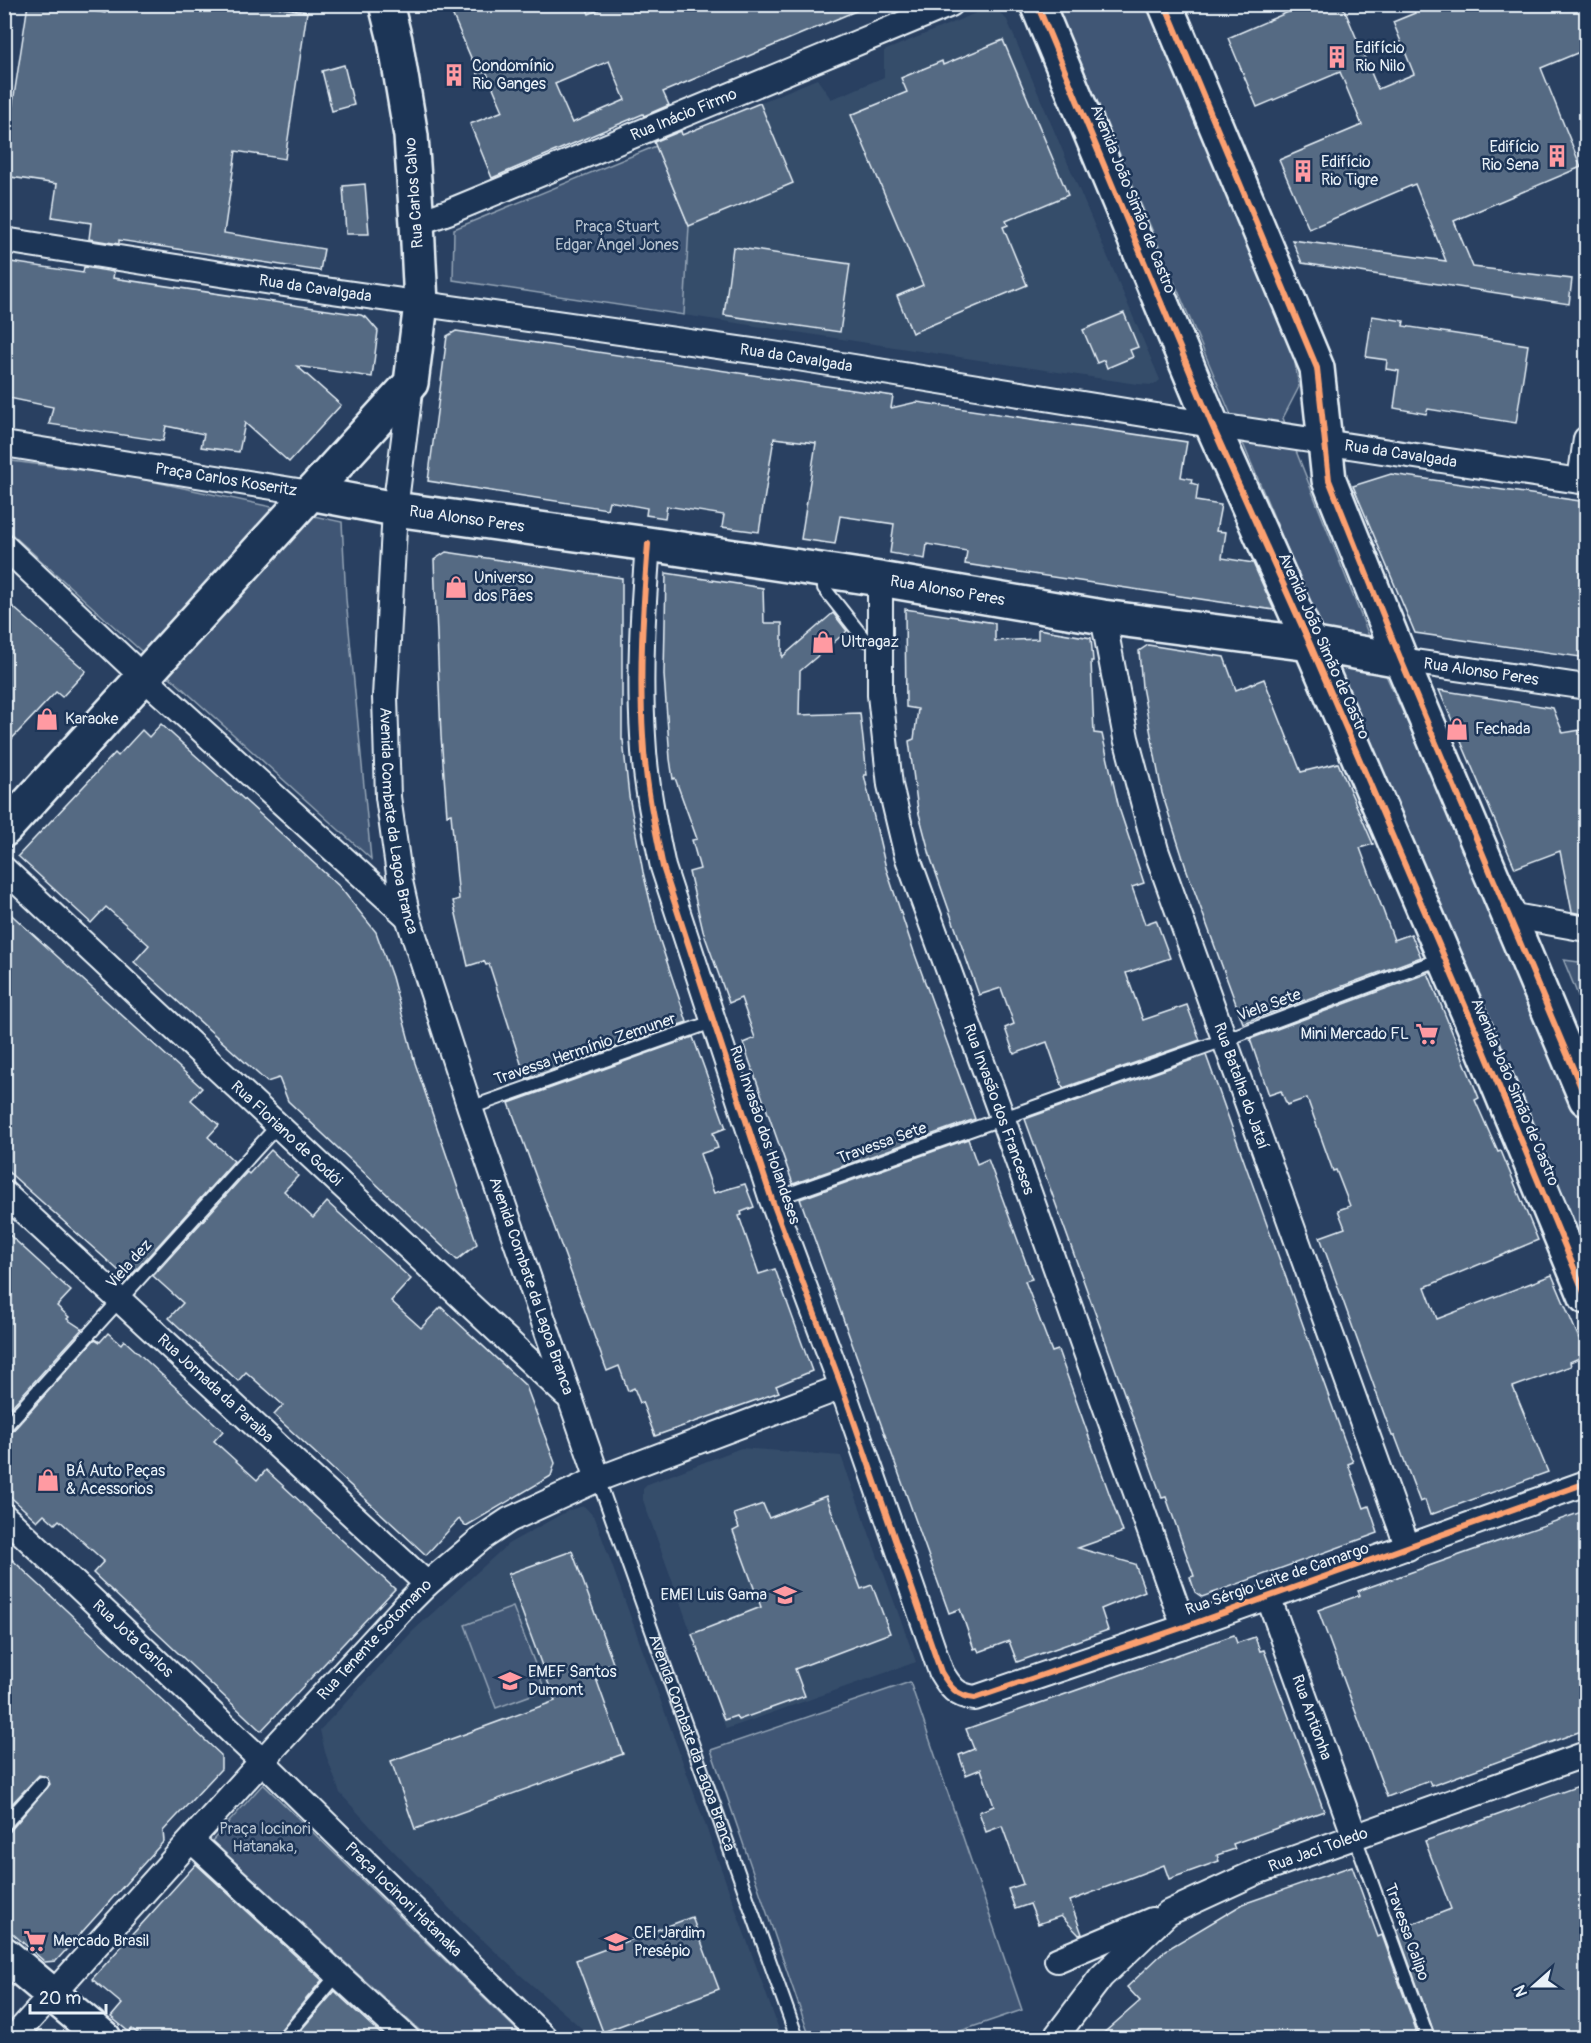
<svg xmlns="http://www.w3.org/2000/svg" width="1591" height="2043" viewBox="0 0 1591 2043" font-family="Pangolin,sans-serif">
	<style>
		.built { fill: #364d6b }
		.green { fill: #415774; stroke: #94a4b6; stroke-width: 1.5 }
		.building { fill: #556a83; stroke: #e8f1f8; stroke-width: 1.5; fill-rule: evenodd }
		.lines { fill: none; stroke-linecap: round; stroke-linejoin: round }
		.lane-casing { stroke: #e8f1f8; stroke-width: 16 }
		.street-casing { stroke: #e8f1f8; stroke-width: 28 }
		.secondary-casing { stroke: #e8f1f8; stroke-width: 38 }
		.lane { stroke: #1d3557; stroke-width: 12 }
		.street { stroke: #1d3557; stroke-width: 24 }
		.secondary { stroke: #1d3557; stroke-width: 33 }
		.cycleway-casing { stroke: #1d3557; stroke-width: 10 }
		.cycleway { stroke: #fca06f; stroke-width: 6 }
		.labels { text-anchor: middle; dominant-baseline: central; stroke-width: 5; stroke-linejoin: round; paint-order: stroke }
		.poi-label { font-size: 16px; fill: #e8f1f8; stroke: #1d3557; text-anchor: start }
		.street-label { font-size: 16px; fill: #e8f1f8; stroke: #1d3557 }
		.park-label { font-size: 16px; fill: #b6c3d0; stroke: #1d3557 }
	</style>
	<rect width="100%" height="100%" fill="#294061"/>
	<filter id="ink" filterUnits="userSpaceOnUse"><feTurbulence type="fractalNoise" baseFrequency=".0167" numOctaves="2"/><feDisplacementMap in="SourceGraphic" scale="12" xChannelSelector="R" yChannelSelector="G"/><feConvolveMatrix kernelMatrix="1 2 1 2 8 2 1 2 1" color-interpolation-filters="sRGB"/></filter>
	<g filter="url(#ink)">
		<g class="built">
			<path d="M993,6L1007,20L1160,380L1154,385L1137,384L684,315L689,226L656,146L817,79L831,99L847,93L884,77V51Z"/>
			<path d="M741,1448L841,1456L916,1662L726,1729L643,1500V1489L648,1484Z"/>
			<path d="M584,1506L595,1518L782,2038H593L517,1972L453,1912L380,1837L340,1793L325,1752L320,1730L413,1631L508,1544L569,1510Z"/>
		</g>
		<g class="green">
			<path d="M1056,5H1147L1294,357L1299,387L1283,418L1375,651L1494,914L1586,1133V1258L1228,408Z"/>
			<path d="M656,146L689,226L684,315L453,280L454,229Z"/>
			<path d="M4,460L127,476L342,522L346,599L371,859L5,528Z"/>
			<path d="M1564,960L1586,963V1015L1564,961Z"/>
			<path d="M513,1607L545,1690L496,1708L465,1625Z"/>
			<path d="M910,1682L1022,2010L940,2038H810L711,1750Z"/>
			<path d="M263,1784L525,2038H428L212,1841Z"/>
		</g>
		<g class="building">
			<path d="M28,4H50L105,13L106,4H256L307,12L285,159L236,151L224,233L324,249L320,271L119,240V244L89,239L91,223L52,217L57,184L4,176V141L7,142Z"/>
			<path d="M448,4H585L589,14L611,4L870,5L663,92L669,105L644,116L643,114L492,178L470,124L503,111L486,71L478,74ZM609,61L625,100L572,123L555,84Z"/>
			<path d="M1307,4H1342L1378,89L1414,74L1393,22L1415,13L1411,4H1587V49L1541,68L1581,167L1454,221L1473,267L1572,279L1569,304L1302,263L1292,240L1446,261L1415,184L1309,229L1279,160L1362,125L1340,72L1257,107L1228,38Z"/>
			<path d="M1003,40L1068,195L1006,221L1008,225L1003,227L1027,285L912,333L897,296L923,285L851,115L907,92L901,78L942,61L943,65Z"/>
			<path d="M344,65L354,105L332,111L322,71Z"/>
			<path d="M760,103L793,183L689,226L654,142L681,131L682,135Z"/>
			<path d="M365,184L369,234H346L343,186Z"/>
			<path d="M733,247L850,264L840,332L724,315Z"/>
			<path d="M4,261L83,273L84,267L114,272L113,278L361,315L367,318L378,331L372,377L297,366L341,405L289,462L245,423L239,452L201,447L204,434L166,426L163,441L49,424L53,407L4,397Z"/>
			<path d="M1124,313L1138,347L1130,350L1133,357L1107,368L1104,360L1097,363L1083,330Z"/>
			<path d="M1372,316L1404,321L1403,326L1528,345L1516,423L1428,409L1426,414L1394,408L1399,371L1386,369L1387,360L1366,357Z"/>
			<path d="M456,331L893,396L891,408L917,402L1187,442L1181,477L1192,479L1191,483L1198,485L1196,501L1221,505L1216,531L1226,532L1222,558L1253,563L1274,610L965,564L967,551L927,544L925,559L890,553L894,524L840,516L835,544L801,539L816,443L774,438L759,532L722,527L724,515L667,506L665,518L646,515L647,508L609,501L607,509L428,481L447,336Z"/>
			<path d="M1391,474L1587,502V658L1415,633L1353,486Z"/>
			<path d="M446,552L622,578V740H623L629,796L643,872L659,938L687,1022L526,1079L489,964L486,965L484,961L468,966L453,901L459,899L451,814L447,815L441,736L434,560Z"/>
			<path d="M666,573L763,588L764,623H782V657L833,613L847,631L800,671L799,715L860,713L867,775H864L886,868L914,952L975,1119L793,1184L743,1043L755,1038L741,998L729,1003L703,931L689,872L700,869L692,840L697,839L675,778L673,779L670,759L664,675Z"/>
			<path d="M4,599L86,671L62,697L56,692L4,747Z"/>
			<path d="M905,609L995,623V641L1038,639V629L1091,638L1093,661H1091L1094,733L1102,734L1119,808L1144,883L1132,887L1145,924L1156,920L1170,958L1126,973L1143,1020L1187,1005L1200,1040L1063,1088L1047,1042L1014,1054L1005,1028L1014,1024L1001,988L979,995L931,859L918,810L909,741L914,739L918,709L906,707Z"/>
			<path d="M1148,645L1224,657L1236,690L1264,679L1301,772L1338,763L1373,844L1360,848L1394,940L1411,934L1421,957L1243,1023L1186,868L1162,793L1142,687L1139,651Z"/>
			<path d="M1439,690L1553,708L1563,733L1587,729V915L1572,912L1560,851L1515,868Z"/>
			<path d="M161,724L339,886L376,932L392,977L415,1063L477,1244L457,1260L288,1101L279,1078L267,1082L134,962L149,945L106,907L91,923L18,856L115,753L118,756L142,730L149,737Z"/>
			<path d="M4,908L202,1088L191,1100L219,1125L208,1137L234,1161L128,1279L4,1168Z"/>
			<path d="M1428,973L1479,1098L1475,1100L1498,1152L1501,1151L1538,1240L1425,1287L1437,1319L1552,1275L1586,1355L1570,1362L1571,1366L1513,1387L1548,1472L1430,1515L1425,1500L1420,1502L1395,1436H1392L1320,1237L1345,1228L1338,1210L1350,1206L1336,1170L1333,1171L1307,1098L1287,1105L1281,1091L1269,1095L1250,1039Z"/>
			<path d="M693,1037L726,1128L713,1133L718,1148L700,1154L714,1193L745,1184L754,1207L741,1212L742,1215L739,1216L759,1274L775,1269L812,1371L776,1386L779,1392L655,1436L642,1402L640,1403L634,1388L628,1391L619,1366L607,1371L509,1103Z"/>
			<path d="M1206,1055L1344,1439L1353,1462L1348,1464L1364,1508L1369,1506L1378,1533L1202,1597L1195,1592L1190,1577L1194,1576L1166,1497L1162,1498L1025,1119Z"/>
			<path d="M968,1139L977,1164L988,1159L1032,1279L1025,1281L1052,1352L1058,1350L1123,1532L1078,1548L1135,1564L1145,1591L1101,1609L1108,1630L1017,1662L1009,1641L979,1652L977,1648L974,1649L960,1609L949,1613L800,1199Z"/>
			<path d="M271,1150L298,1176L284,1191L313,1218L327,1202L411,1279L391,1301L421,1328L441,1307L526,1386L555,1463L551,1476L466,1526L459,1519L426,1555L274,1415L283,1405L246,1372L238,1381L169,1318L183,1303L153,1276L247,1172L249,1174Z"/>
			<path d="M4,1230L71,1291L57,1306L69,1317L67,1319L82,1329L4,1415Z"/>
			<path d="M108,1333L121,1344L124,1340L223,1431L214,1441L257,1480L266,1470L395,1589L261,1731L93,1573L104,1561L59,1520L55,1524L44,1514L37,1521L4,1491V1436L10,1434L95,1339L100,1342Z"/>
			<path d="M826,1496L861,1589L872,1585L890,1633L795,1669L805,1696L738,1720L736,1716L724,1720L692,1634L761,1607L733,1531L739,1528L734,1514L763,1504L769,1518Z"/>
			<path d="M1587,1510V1729L1431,1786L1429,1781L1387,1797L1318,1610L1360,1595L1358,1591Z"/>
			<path d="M572,1551L613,1663L593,1670L623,1754L415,1829L391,1761L555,1701L508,1574Z"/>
			<path d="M4,1552L221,1755V1769L163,1831L164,1841L56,1961L45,1962L4,1926V1833L10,1831L50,1784L47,1777L39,1775L4,1812Z"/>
			<path d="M1234,1635L1237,1643L1255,1637L1260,1651L1264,1650L1324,1811L1233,1844L1235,1849L1217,1855L1219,1861L1183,1874L1169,1879L1164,1865L1070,1901L1082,1934L1079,1935L1061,1916L1038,1924L1030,1904L1015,1909L1008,1889L1023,1884L1002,1826L986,1832L979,1812L994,1806L981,1769L966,1775L959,1755L974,1749L966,1729Z"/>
			<path d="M1587,1783V2038H1436L1397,1930L1451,1909L1425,1841Z"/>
			<path d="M196,1864L322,1980L278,2033L276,2038H144L132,2029L129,2032L111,2017L122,2004L92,1979Z"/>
			<path d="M1352,1866L1378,1937L1382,1935L1419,2038H1098L1140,2001L1127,1987L1166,1950L1243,1904Z"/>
			<path d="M692,1917L719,1989L603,2032L576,1960Z"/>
			<path d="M335,1991L344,2000L385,2038H294Z"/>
		</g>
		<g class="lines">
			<g class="lane-casing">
				<g id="lane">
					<path d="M824,572V588L865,640L880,642"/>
					<path d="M470,1108L712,1022"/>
					<path d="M772,1200L1224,1040L1443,958"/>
					<path d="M4,1428L279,1124"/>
					<path id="s1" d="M598,1479L797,2038"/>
					<path d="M4,1825L42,1783"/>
					<path d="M1355,1837L1428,2038"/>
					<path d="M284,2038L338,1974"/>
				</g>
			</g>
			<g class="street-casing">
				<g id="street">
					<path id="s2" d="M417,223L448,212L951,4"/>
					<path id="s3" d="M4,240L297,286L773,354L1212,425L1586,482"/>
					<path id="s4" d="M411,383L395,509L385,697L388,797L400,881L408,917L470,1108L598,1479"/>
					<path id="s5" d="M4,444L310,493"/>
					<path d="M1580,480L1586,439"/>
					<path d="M648,544C643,608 639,672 643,736C645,780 654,824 663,867L772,1200L842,1387L941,1672C950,1687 956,1696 975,1698L1184,1627L1586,1483"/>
					<path d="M4,546L144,678L408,917"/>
					<path id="s6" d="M880,579V695L890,785L907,856L1002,1117L1184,1627"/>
					<path id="s7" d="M1103,617L1126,738L1156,850L1408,1548"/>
					<path id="s8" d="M1401,660L1586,687"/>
					<path id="s9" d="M4,869L565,1394"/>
					<path d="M1509,915L1586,929"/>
					<path id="s10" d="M4,1193L427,1584"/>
					<path id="s11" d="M4,1516L262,1761L545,2038"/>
					<path id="s12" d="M1268,1596L1355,1837"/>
					<path d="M192,1841L407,2038"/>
					<path d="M1057,1960L1152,1920"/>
					<path id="s13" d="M13,2038L262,1761L406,1605L427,1584L482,1538L509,1520L598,1479L842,1387"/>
					<path id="s14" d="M1055,2038L1101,1977L1168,1913L1259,1871L1586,1754"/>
				</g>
			</g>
			<g class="secondary-casing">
				<g id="secondary">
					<path d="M1037,4L1212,425L1310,644L1476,1031L1586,1297"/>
					<path d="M1165,4L1317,368L1329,480L1401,660L1586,1099"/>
					<path id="s15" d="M310,493L395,509L648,544L880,579L1103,617L1310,644L1401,660"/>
					<path d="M4,830L411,383L421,304L417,223L411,136L395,40L386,4"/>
					<path d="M4,1954L104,2038"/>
				</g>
			</g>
			<use href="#lane" class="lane"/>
			<use href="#street" class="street"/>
			<use href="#secondary" class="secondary"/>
			<g class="cycleway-casing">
				<g id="cycleway">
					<path d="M1037,4L1212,425L1310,644L1476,1031L1586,1297"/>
					<path d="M1165,4L1317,368L1329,480L1401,660L1586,1099"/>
					<path d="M648,544C643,608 639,672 643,736C645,780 654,824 663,867L772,1200L842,1387L941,1672C950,1687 956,1696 975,1698L1184,1627L1586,1483"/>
				</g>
			</g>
			<use href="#cycleway" class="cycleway"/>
		</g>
	</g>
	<defs>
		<g id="building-bare" transform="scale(1.8)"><path d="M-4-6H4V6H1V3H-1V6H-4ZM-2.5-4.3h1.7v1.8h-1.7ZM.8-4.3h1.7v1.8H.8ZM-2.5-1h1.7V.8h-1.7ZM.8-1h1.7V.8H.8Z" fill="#ff9aa2" stroke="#1d3557" stroke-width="2.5" paint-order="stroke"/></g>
		<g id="shop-bare" transform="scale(1.8)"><path d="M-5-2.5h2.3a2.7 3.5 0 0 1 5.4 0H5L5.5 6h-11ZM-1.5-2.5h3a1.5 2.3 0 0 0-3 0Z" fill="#ff9aa2" stroke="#1d3557" stroke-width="2.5" paint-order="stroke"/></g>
		<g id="supermarket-bare" transform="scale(1.8)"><path d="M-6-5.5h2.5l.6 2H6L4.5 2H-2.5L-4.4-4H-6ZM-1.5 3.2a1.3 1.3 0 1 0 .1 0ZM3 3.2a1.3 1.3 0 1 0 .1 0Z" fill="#ff9aa2" stroke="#1d3557" stroke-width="2.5" paint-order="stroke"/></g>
		<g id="school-bare" transform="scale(1.8)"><path d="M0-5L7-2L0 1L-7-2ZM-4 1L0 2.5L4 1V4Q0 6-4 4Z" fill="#ff9aa2" stroke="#1d3557" stroke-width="2.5" paint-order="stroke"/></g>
	</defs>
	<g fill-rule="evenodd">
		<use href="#building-bare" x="1337" y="57"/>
		<use href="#building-bare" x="454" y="75"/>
		<use href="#building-bare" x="1557" y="156"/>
		<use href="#building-bare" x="1303" y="171"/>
		<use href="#shop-bare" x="456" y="587"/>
		<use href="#shop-bare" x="823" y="642"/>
		<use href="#shop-bare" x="47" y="719"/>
		<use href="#shop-bare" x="1457" y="729"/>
		<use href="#supermarket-bare" x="1427" y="1034"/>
		<use href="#shop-bare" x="48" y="1480"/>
		<use href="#school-bare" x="785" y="1595"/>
		<use href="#school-bare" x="510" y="1681"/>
		<use href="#supermarket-bare" x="35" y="1941"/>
		<use href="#school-bare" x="616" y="1942"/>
	</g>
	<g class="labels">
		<g class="poi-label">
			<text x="1355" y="48">Edifício<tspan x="1355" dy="18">Rio Nilo</tspan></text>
			<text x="472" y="66">Condomínio<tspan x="472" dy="18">Rio Ganges</tspan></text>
			<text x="1539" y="147" text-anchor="end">Edifício<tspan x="1539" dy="18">Rio Sena</tspan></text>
			<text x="1321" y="162">Edifício<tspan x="1321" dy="18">Rio Tigre</tspan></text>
			<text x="474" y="578">Universo<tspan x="474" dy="18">dos Pães</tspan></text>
			<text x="841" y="642">Ultragaz</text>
			<text x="65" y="719">Karaoke</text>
			<text x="1475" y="729">Fechada</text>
			<text x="1409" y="1034" text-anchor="end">Mini Mercado FL</text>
			<text x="66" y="1471">BÁ Auto Peças<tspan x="66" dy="18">&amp; Acessorios</tspan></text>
			<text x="767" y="1595" text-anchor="end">EMEI Luis Gama</text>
			<text x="528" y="1672">EMEF Santos<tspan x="528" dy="18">Dumont</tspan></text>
			<text x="634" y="1933">CEI Jardim<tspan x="634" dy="18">Presépio</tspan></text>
			<text x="53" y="1941">Mercado Brasil</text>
		</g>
		<g class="street-label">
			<text stroke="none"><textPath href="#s2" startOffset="288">Rua Inácio Firmo</textPath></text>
			<text transform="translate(414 193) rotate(-94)">Rua Carlos Calvo</text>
			<text transform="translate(1133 199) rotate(68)">Avenida João Simão de Castro</text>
			<text stroke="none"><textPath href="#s3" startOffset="315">Rua da Cavalgada</textPath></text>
			<text stroke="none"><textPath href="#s3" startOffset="801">Rua da Cavalgada</textPath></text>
			<text stroke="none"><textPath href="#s3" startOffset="1413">Rua da Cavalgada</textPath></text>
			<text stroke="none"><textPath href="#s5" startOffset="225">Praça Carlos Koseritz</textPath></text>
			<text stroke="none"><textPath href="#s15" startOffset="159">Rua Alonso Peres</textPath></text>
			<text stroke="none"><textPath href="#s15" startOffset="645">Rua Alonso Peres</textPath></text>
			<text transform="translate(1324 646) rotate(66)">Avenida João Simão de Castro</text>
			<text stroke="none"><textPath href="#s8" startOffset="81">Rua Alonso Peres</textPath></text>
			<text stroke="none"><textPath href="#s4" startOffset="440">Avenida Combate da Lagoa Branca</textPath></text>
			<text transform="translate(1269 1005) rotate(-20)">Viela Sete</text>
			<text transform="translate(585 1049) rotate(-19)">Travessa Hermínio Zemuner</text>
			<text stroke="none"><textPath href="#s7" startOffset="490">Rua Batalha do Jataí</textPath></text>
			<text transform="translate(1515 1092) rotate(67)">Avenida João Simão de Castro</text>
			<text stroke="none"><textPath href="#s6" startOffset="549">Rua Invasão dos Franceses</textPath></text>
			<text stroke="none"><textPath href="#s9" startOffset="387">Rua Floriano de Godói</textPath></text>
			<text transform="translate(765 1135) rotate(71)">Rua Invasão dos Holandeses</text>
			<text transform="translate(882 1143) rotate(-20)">Travessa Sete</text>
			<text transform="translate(129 1264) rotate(-48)">Viela dez</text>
			<text stroke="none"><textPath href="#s4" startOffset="926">Avenida Combate da Lagoa Branca</textPath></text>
			<text stroke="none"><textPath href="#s10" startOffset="288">Rua Jornada da Paraiba</textPath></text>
			<text transform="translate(1277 1579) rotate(-19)">Rua Sérgio Leite de Camargo</text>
			<text stroke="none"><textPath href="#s11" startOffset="178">Rua Jota Carlos</textPath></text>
			<text stroke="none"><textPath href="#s13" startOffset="538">Rua Tenente Sotomano</textPath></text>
			<text stroke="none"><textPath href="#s12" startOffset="129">Rua Antionha</textPath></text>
			<text stroke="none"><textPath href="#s1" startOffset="280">Avenida Combate da Lagoa Branca</textPath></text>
			<text stroke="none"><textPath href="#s14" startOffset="332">Rua Jací Toledo</textPath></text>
			<text stroke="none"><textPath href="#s11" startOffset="554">Praça Iocinori Hatanaka</textPath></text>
			<text transform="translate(1407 1932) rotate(70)">Travessa Calipo</text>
		</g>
		<g class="park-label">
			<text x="617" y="227">Praça Stuart<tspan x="617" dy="18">Edgar Angel Jones</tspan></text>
			<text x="265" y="1829">Praça Iocinori<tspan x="265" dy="18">Hatanaka,</tspan></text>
		</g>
	</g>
	<rect width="1591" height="2043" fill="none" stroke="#1d3557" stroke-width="24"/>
	<rect x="12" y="12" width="1567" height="2019" fill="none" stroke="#e8f1f8" stroke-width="2" filter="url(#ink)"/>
	<g transform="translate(1534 1986) rotate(249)" stroke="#1d3557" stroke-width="4.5" paint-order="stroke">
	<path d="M0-4.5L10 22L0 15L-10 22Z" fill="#e8f1f8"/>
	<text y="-9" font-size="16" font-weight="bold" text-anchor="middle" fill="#e8f1f8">N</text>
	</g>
	<path d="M30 2004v9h76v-9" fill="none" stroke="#e8f1f8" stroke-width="3"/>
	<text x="39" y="2004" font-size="18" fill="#e8f1f8" stroke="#1d3557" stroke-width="4.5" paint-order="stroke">20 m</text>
</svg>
